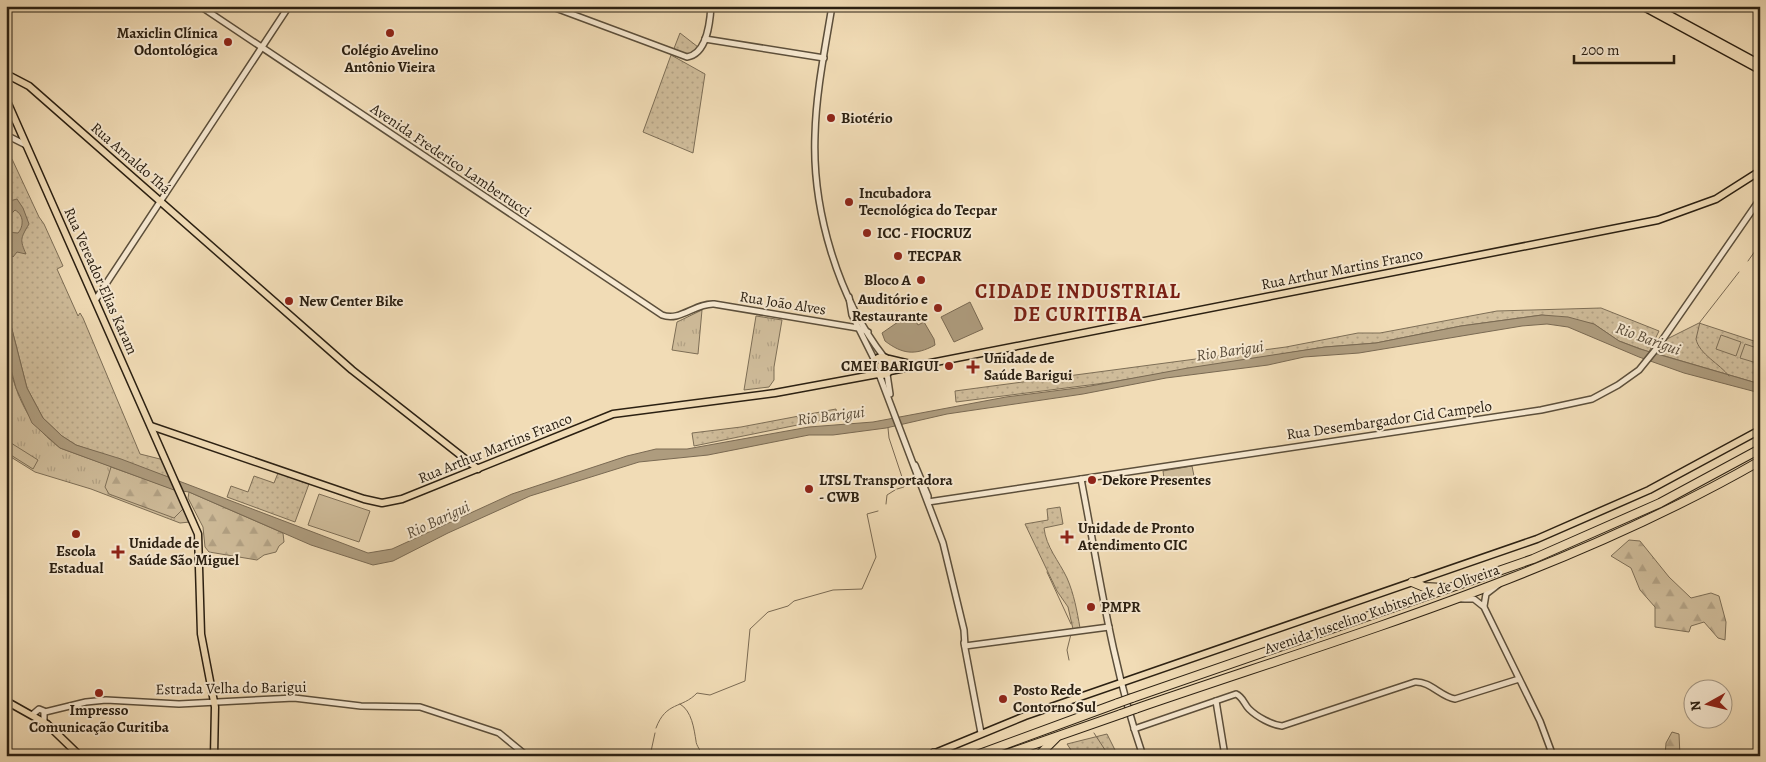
<svg xmlns="http://www.w3.org/2000/svg" width="1766" height="762" viewBox="0 0 1766 762" font-family="Alegreya,serif">
	<style>
		.grass { fill: url(#grass-tufts); stroke: #7d6e56 }
		.forest { fill: url(#forest-firs); stroke: #7d6e56 }
		.park { fill: url(#park-dots); stroke: #7d6e56 }
		.pitch { fill: #cfbc9a; stroke: #7d6e56 }
		.water { fill: #ae9c7e; stroke: #7a6a53 }
		.lines { fill: none; stroke-linecap: round; stroke-linejoin: round }
		.stream { stroke: #7a6a53; stroke-width: 1 }
		.minor-casing { stroke: #5c4f3b; stroke-width: 8 }
		.major-casing { stroke: #2b2012; stroke-width: 9 }
		.highway-casing { stroke: #2b2012; stroke-width: 10 }
		.minor { stroke: #f6e8d0; stroke-width: 5 }
		.major { stroke: #f1dcb6; stroke-width: 6 }
		.highway { stroke: #f1dcb6; stroke-width: 8 }
		.highway-bridge-casing { stroke: #2b2012; stroke-width: 10; stroke-linecap: butt }
		.highway-bridge { stroke: #f1dcb6; stroke-width: 8 }
		.poi-dot { fill: #8f2418; stroke: #f6e8d0; stroke-width: 2 }
		.labels { text-anchor: middle; dominant-baseline: central; stroke-width: 4; stroke-linejoin: round; paint-order: stroke }
		.poi-label { font-size: 15px; font-weight: bold; fill: #2b2012; stroke: #f6e8d0; text-anchor: start }
		.street-label { font-size: 15px; fill: #2b2012; stroke: #f6e8d0 }
		.water-label { font-size: 16px; font-style: italic; fill: #594b38; stroke: #f6e8d0 }
		.district-label { font-size: 20px; font-weight: bold; letter-spacing: 1px; fill: #7a1f14; stroke: #f6e8d0 }
	</style>
	<defs>
		<pattern id="grass-tufts" width="24" height="20" patternUnits="userSpaceOnUse" patternTransform="scale(1.25)"><rect width="24" height="20" fill="#cfbc9a"/><path d="M3 7l-1-3M5 7V3M7 7l1-3M15 17l-1-3M17 17v-4M19 17l1-3" fill="none" stroke="#b2a184"/></pattern>
		<pattern id="forest-firs" width="22" height="20" patternUnits="userSpaceOnUse" patternTransform="scale(1.25)"><rect width="22" height="20" fill="#cfbc9a"/><path d="M5 1l3.5 6h-7zM16 11l3.5 6h-7z" fill="#b2a184"/></pattern>
		<pattern id="park-dots" width="8" height="8" patternUnits="userSpaceOnUse" patternTransform="scale(1.25)"><rect width="8" height="8" fill="#cfbc9a"/><path d="M2 2h.1M6 6h.1" fill="none" stroke="#b2a184" stroke-width="1.8" stroke-linecap="round"/></pattern>
	</defs>
	<rect width="100%" height="100%" fill="#f1dcb6"/>
	<filter id="stains"><feTurbulence type="fractalNoise" baseFrequency=".004" numOctaves="4"/><feColorMatrix values="0 0 0 0 .2 0 0 0 0 .09 0 0 0 0 .02 0 0 0 .5 -.17"/></filter>
	<radialGradient id="worn" r=".72"><stop offset=".6" stop-color="#630" stop-opacity="0"/><stop offset="1" stop-color="#630" stop-opacity=".3"/></radialGradient>
	<g class="grass">
		<path d="M702,310L698,354L672,350L677,322Z"/>
		<path d="M756,316L782,320L774,367V380L769,387L744,390Z"/>
		<path d="M12,376C22,409 33,427 60,448L176,490L190,522L180,523L91,489L35,472L6,454V378Z"/>
	</g>
	<g class="forest">
		<path d="M111,467L176,490L183,509L174,518L109,494L105,487Z"/>
		<path d="M189,492L283,533L284,542L279,546L276,552L264,555L257,560L209,552L205,547L203,527L188,498Z"/>
		<path d="M1629,540L1640,541L1669,577L1691,598L1711,593L1719,596L1726,622L1725,640L1718,638L1704,622L1691,626L1689,632L1655,627V607L1640,590L1631,568L1611,556Z"/>
		<path d="M1672,732L1679,734L1680,756H1665L1666,743Z"/>
	</g>
	<g class="park">
		<path d="M680,33L698,47L689,55L673,51Z"/>
		<path d="M671,55L705,74L693,153L643,132Z"/>
		<path d="M6,157L12,159L39,217L44,224L63,266L57,269L78,316L80,313L83,318L140,454L164,460L173,479L76,445L62,436L43,418L27,388L6,306Z"/>
		<path d="M1601,308L1659,331L1649,352L1619,341L1594,324L1542,315L1461,326L1376,343L1325,347L1105,383L956,402L955,391L1286,347L1358,333H1380L1497,311Z"/>
		<path d="M1699,323L1760,343V384L1658,354L1667,339Z"/>
		<path d="M836,409L837,417L694,446L692,433L741,427Z"/>
		<path d="M278,473L309,484L295,522L227,497L231,486L248,492L254,476L274,483Z"/>
		<path d="M1060,507L1063,524L1044,528C1046,547 1059,561 1067,578C1074,594 1077,611 1080,628L1073,629L1068,607L1057,591L1025,524L1048,520L1047,509Z"/>
		<path d="M1107,734L1118,756H1075L1067,744Z"/>
	</g>
	<g class="pitch">
		<path d="M1721,335L1741,342L1736,356L1716,349Z"/>
		<path d="M1745,344L1760,349V364L1740,358Z"/>
		<path d="M11,443L38,460L33,469L6,452Z"/>
		<path d="M1192,466L1195,481L1165,486L1163,471Z"/>
		<path d="M319,494L370,511L359,542L308,525Z"/>
	</g>
	<g class="water">
		<path d="M17,199L23,208L29,224C20,239 20,240 26,254L17,252L13,257L6,250V232L18,233C24,226 24,215 15,210L6,219V202Z"/>
		<path d="M970,302L983,329L954,342L941,317Z"/>
		<path d="M6,306L27,388L43,418L62,436L76,445L121,459L368,553L392,549L512,494L627,456L656,449H687L809,427L873,422L1006,397L1085,387L1188,368L1325,347L1376,343L1461,326L1542,315L1568,317L1594,324L1619,341L1640,349L1760,384V393L1684,373L1639,357L1568,327L1547,324L1522,326L1359,353L1304,357L1268,365L1166,378L1083,394L947,414L886,428L833,435H809L708,455L639,462L530,496L448,533L393,561L373,565L311,545L189,492L174,490L60,448L32,423L16,388L6,351Z"/>
		<path d="M911,313L918,325L924,322L934,339L935,345C915,356 902,354 885,341L882,333Z"/>
	</g>
	<g class="lines">
		<g class="stream">
			<path d="M1748,261L1760,244"/>
			<path d="M1729,376C1720,364 1699,354 1696,339L1700,322L1739,272"/>
			<path d="M888,428L889,438L904,483V487L897,489"/>
			<path d="M886,504L887,495L895,490"/>
			<path d="M1047,572L1071,624"/>
			<path d="M1069,660L1067,650L1071,634"/>
			<path d="M680,704C692,711 694,729 696,741C696,745 701,752 704,756"/>
			<path d="M656,728C666,701 682,709 697,693L710,695L745,681L750,629L768,612L788,606L794,601L833,590L862,589L876,557L867,514L878,511"/>
			<path d="M1094,733L1109,756"/>
			<path d="M650,756L655,733"/>
		</g>
		<g class="minor-casing">
			<g id="minor">
				<path d="M200,6L662,315C680,322 695,303 714,304L858,328L868,332"/>
				<path d="M550,6L687,57C707,54 710,23 711,6"/>
				<path d="M832,6C825,49 816,92 815,135C812,210 838,298 884,357"/>
				<path d="M705,39L824,58"/>
				<path d="M6,135L26,145"/>
				<path d="M849,297L852,315L875,361"/>
				<path d="M96,299L289,6"/>
				<path d="M879,374L943,543L964,630L965,646"/>
				<path d="M887,374L890,394"/>
				<path d="M915,465L928,496V501"/>
				<path d="M1081,479C1099,572 1112,666 1143,756"/>
				<path d="M928,502L1541,410L1592,399L1618,385L1639,370L1656,349L1760,199"/>
				<path d="M1462,599H1474L1484,607L1540,721L1553,756"/>
				<path d="M1484,606L1486,594L1499,584"/>
				<path d="M964,643L981,733"/>
				<path d="M965,646L1109,627"/>
				<path d="M1216,701L1225,756"/>
				<path d="M45,712L86,702L106,700L179,704L294,698L361,706L420,707L499,733L527,756"/>
				<path d="M32,715L39,709L44,711V721"/>
				<path d="M1134,729L1236,694C1243,697 1244,704 1249,709C1257,717 1272,725 1282,726L1415,682C1430,681 1441,697 1455,699L1519,679"/>
			</g>
		</g>
		<g class="major-casing">
			<g id="major">
				<path d="M1642,6L1760,70"/>
				<path d="M1653,6L1760,64"/>
				<path d="M6,74L29,86L352,370L478,469"/>
				<path d="M6,99L198,534L201,634L215,707L214,756"/>
				<circle cx="882" cy="366" r="9"/>
				<path d="M889,359L910,364"/>
				<path d="M890,371L1658,220L1716,199L1760,171"/>
				<path d="M151,426L364,499L382,503L402,499L613,414L775,393L878,374"/>
				<path d="M6,701L47,724L80,756"/>
				<path d="M928,756L1025,716L1537,539L1649,490L1760,430"/>
			</g>
		</g>
		<g class="highway-casing">
			<g id="highway">
				<path d="M1412,582L1424,587L1446,588"/>
				<path d="M1132,698L1533,559L1660,503L1760,449"/>
				<path d="M1135,709C1347,636 1565,573 1760,461"/>
				<path d="M932,756L934,753"/>
				<path d="M974,756L1118,703"/>
				<path d="M1001,756L1121,714"/>
				<path d="M1038,756L1056,738"/>
			</g>
		</g>
		<use href="#minor" class="minor"/>
		<use href="#major" class="major"/>
		<use href="#highway" class="highway"/>
		<g class="highway-bridge-casing">
			<g id="highway-bridge">
				<path d="M1118,703L1132,698"/>
				<path d="M1121,714L1135,709"/>
			</g>
		</g>
		<use href="#highway-bridge" class="highway-bridge"/>
	</g>
	<g class="poi-dot">
		<circle cx="390" cy="33" r="5"/>
		<circle cx="228" cy="42" r="5"/>
		<circle cx="831" cy="118" r="5"/>
		<circle cx="849" cy="202" r="5"/>
		<circle cx="867" cy="233" r="5"/>
		<circle cx="898" cy="256" r="5"/>
		<circle cx="921" cy="280" r="5"/>
		<circle cx="289" cy="301" r="5"/>
		<circle cx="938" cy="308" r="5"/>
		<circle cx="949" cy="366" r="5"/>
		<path d="M970.5 359.5h5v5h5v5h-5v5h-5v-5h-5v-5h5z"/>
		<circle cx="1092" cy="480" r="5"/>
		<circle cx="809" cy="489" r="5"/>
		<circle cx="76" cy="534" r="5"/>
		<path d="M1064.5 529.5h5v5h5v5h-5v5h-5v-5h-5v-5h5z"/>
		<path d="M115.5 544.5h5v5h5v5h-5v5h-5v-5h-5v-5h5z"/>
		<circle cx="1091" cy="607" r="5"/>
		<circle cx="99" cy="693" r="5"/>
		<circle cx="1003" cy="699" r="5"/>
	</g>
	<g class="labels">
		<g class="poi-label">
			<text x="218" y="33" text-anchor="end">Maxiclin Clínica<tspan x="218" dy="17">Odontológica</tspan></text>
			<text x="390" y="50" text-anchor="middle">Colégio Avelino<tspan x="390" dy="17">Antônio Vieira</tspan></text>
			<text x="841" y="118">Biotério</text>
			<text x="859" y="193">Incubadora<tspan x="859" dy="17">Tecnológica do Tecpar</tspan></text>
			<text x="877" y="233">ICC - FIOCRUZ</text>
			<text x="908" y="256">TECPAR</text>
			<text x="911" y="280" text-anchor="end">Bloco A</text>
			<text x="928" y="299" text-anchor="end">Auditório e<tspan x="928" dy="17">Restaurante</tspan></text>
			<text x="299" y="301">New Center Bike</text>
			<text x="984" y="358">Unidade de<tspan x="984" dy="17">Saúde Barigui</tspan></text>
			<text x="939" y="366" text-anchor="end">CMEI BARIGUI</text>
			<text x="819" y="480">LTSL Transportadora<tspan x="819" dy="17">- CWB</tspan></text>
			<text x="1102" y="480">Dekore Presentes</text>
			<text x="1078" y="528">Unidade de Pronto<tspan x="1078" dy="17">Atendimento CIC</tspan></text>
			<text x="129" y="543">Unidade de<tspan x="129" dy="17">Saúde São Miguel</tspan></text>
			<text x="76" y="551" text-anchor="middle">Escola<tspan x="76" dy="17">Estadual</tspan></text>
			<text x="1101" y="607">PMPR</text>
			<text x="1013" y="690">Posto Rede<tspan x="1013" dy="17">Contorno Sul</tspan></text>
			<text x="99" y="710" text-anchor="middle">Impresso<tspan x="99" dy="17">Comunicação Curitiba</tspan></text>
		</g>
		<g class="street-label">
			<text transform="translate(131 158) rotate(41)">Rua Arnaldo Thá</text>
			<text transform="translate(451 160) rotate(34)">Avenida Frederico Lambertucci</text>
			<text transform="translate(1342 269) rotate(-11)">Rua Arthur Martins Franco</text>
			<text transform="translate(101 281) rotate(66)">Rua Vereador Elias Karam</text>
			<text transform="translate(783 303) rotate(9)">Rua João Alves</text>
			<text transform="translate(1389 420) rotate(-8)">Rua Desembargador Cid Campelo</text>
			<text transform="translate(495 448) rotate(-22)">Rua Arthur Martins Franco</text>
			<text transform="translate(1382 609) rotate(-19)">Avenida Juscelino Kubitschek de Oliveira</text>
			<text transform="translate(231 688) rotate(-1)">Estrada Velha do Barigui</text>
		</g>
		<g class="water-label">
			<text transform="translate(1648 339) rotate(20)">Rio Barigui</text>
			<text transform="translate(1230 351) rotate(-8)">Rio Barigui</text>
			<text transform="translate(831 416) rotate(-7)">Rio Barigui</text>
			<text transform="translate(438 520) rotate(-25)">Rio Barigui</text>
		</g>
		<g class="district-label">
			<text x="1078" y="291">CIDADE INDUSTRIAL<tspan x="1078" dy="23">DE CURITIBA</tspan></text>
		</g>
	</g>
	<rect width="1766" height="762" fill="none" stroke="#f1dcb6" stroke-width="25"/>
	<rect x="8" y="8" width="1751" height="747" fill="none" stroke="#2b2012" stroke-width="2.5"/>
	<rect x="12" y="12" width="1741" height="737" fill="none" stroke="#2b2012"/>
	<g transform="translate(1708 704) rotate(262)"><circle r="24" fill="#f6e8d0" stroke="#a59884"/>
	<path d="M0-4L9 19L0 12L-9 19Z" fill="#8f2418"/>
	<text y="-8" font-size="14" font-weight="bold" text-anchor="middle" fill="#2b2012">N</text>
	</g>
	<path d="M1574 55v8h100v-8" fill="none" stroke="#2b2012" stroke-width="2.5"/>
	<text x="1581" y="55" font-size="15" fill="#2b2012" stroke="#f6e8d0" stroke-width="4" paint-order="stroke">200 m</text>
	<rect width="100%" height="100%" filter="url(#stains)"/>
	<rect width="100%" height="100%" fill="url(#worn)"/>
</svg>
